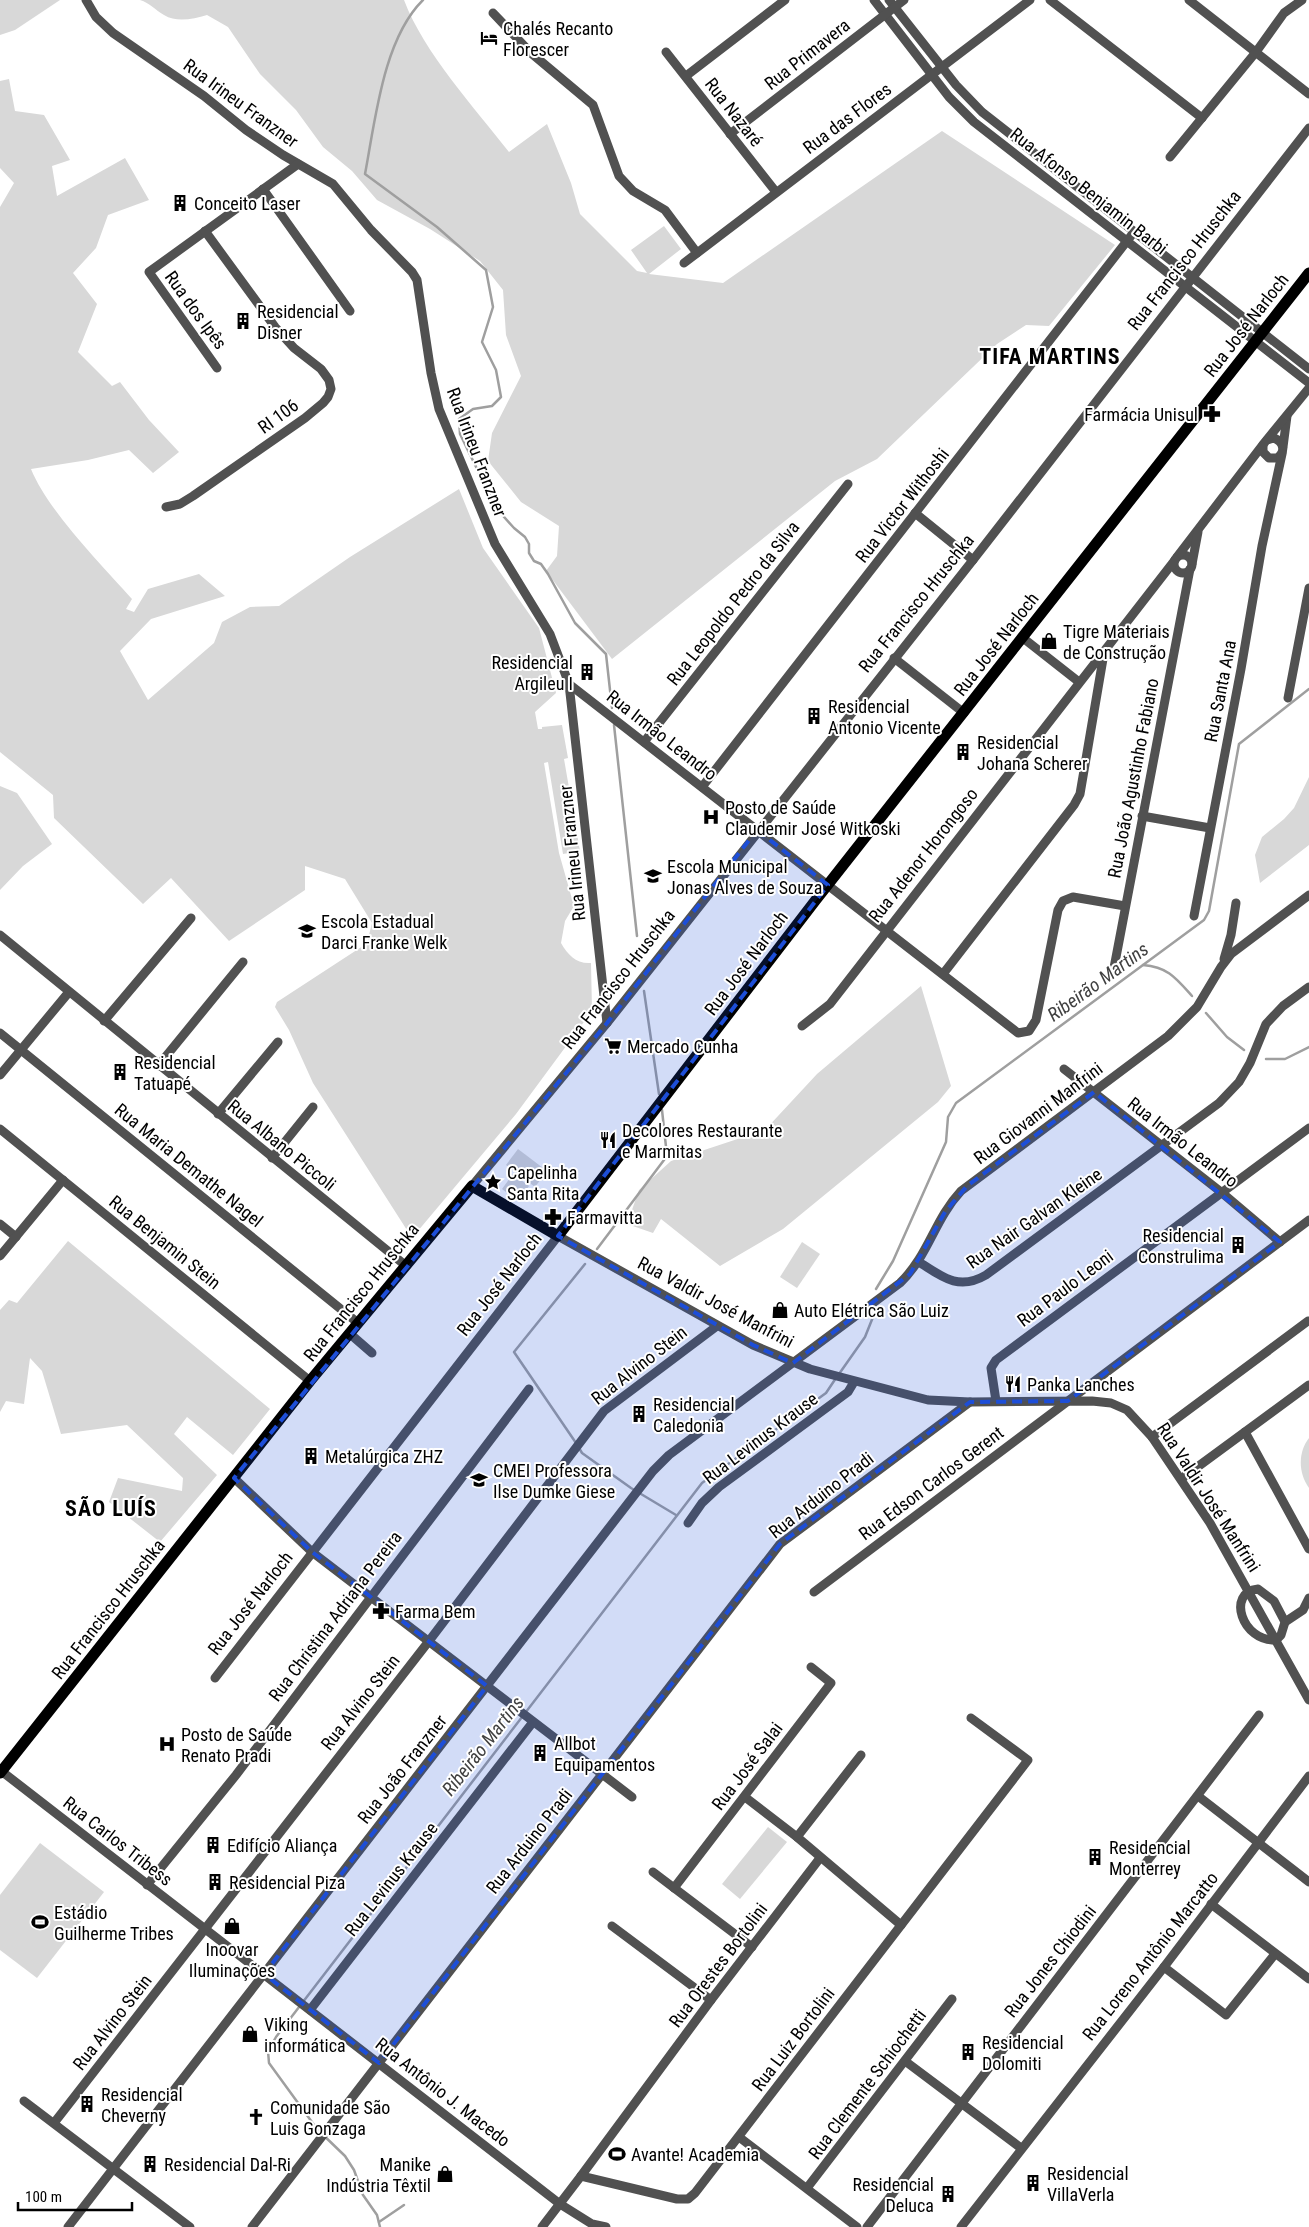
<svg xmlns="http://www.w3.org/2000/svg" width="1309" height="2227" viewBox="0 0 1309 2227" font-family="'Roboto Condensed',sans-serif">
	<style>
		.green { fill: #d8d8d8 }
		.lines { fill: none; stroke-linecap: round; stroke-linejoin: round }
		.stream { stroke: #9f9f9f; stroke-width: 2.5 }
		.minor { stroke: #515151; stroke-width: 9 }
		.major { stroke: #000; stroke-width: 11 }
		.marked { fill: #1d4ed8; fill-opacity: 0.2; stroke: #1d4ed8; stroke-width: 4; stroke-dasharray: 10 6; stroke-linejoin: round }
		.labels { text-anchor: middle; dominant-baseline: central; stroke-width: 4; stroke-linejoin: round; paint-order: stroke }
		.poi-label { font-size: 18px; fill: #000; stroke: #fff; text-anchor: start }
		.street-label { font-size: 18px; fill: #000; stroke: #fff }
		.water-label { font-size: 19px; font-style: italic; fill: #404040; stroke: #fff }
		.district-label { font-size: 22px; font-weight: bold; letter-spacing: 1px; fill: #000; stroke: #fff }
	</style>
	<rect width="100%" height="100%" fill="#fff"/>
	<g class="green">
		<path d="M0,0H60L15,30L0,35Z"/>
		<path d="M140,0H404C424,53 474,107 509,152L547,124L571,183L580,214L637,271L647,273L631,250L664,226L681,249L649,274L723,283L942,131L1115,245L1049,326L1026,325L997,344L877,459L835,481L612,659L546,571L557,556L559,526L521,502L488,461L492,433L521,376L506,335L503,290L480,261L430,229L377,200L352,171L323,147L296,110L260,74L228,27L207,15C193,19 177,23 164,15C155,10 150,3 140,0Z"/>
		<path d="M9,79L15,111L44,115L70,160L52,166L57,196L125,158L149,200L108,215L96,248L73,273L97,304L78,352L112,386L120,382L149,420L179,452L153,473L129,450L88,460L31,469C48,511 101,564 132,599L126,609L134,612L148,589L199,574L225,596L151,619L120,651L148,700L214,643L222,622L250,607L279,606L350,557L459,489L483,548L539,628L556,693L535,712L538,729H542V727L562,725L568,758L564,759L580,851L563,854L548,762L544,763L559,853L574,906L565,921L561,943C568,955 576,964 591,963L592,1011L516,1114L412,1238L313,1083L289,1030L275,1007L277,1002L369,942L368,939L372,923L345,879L305,866V890L229,941L171,878L143,904L54,818L53,795L0,752V207L14,183L0,168V81Z"/>
		<path d="M1309,777V845L1260,883L1255,855L1262,837L1284,819L1294,808Z"/>
		<path d="M0,786L17,793L52,844L23,866L0,890Z"/>
		<path d="M921,986L951,1086L938,1102L783,1229L720,1266L661,1219L653,1233L627,1224L639,1190L671,1161L765,1130L817,1074Z"/>
		<path d="M518,1149L547,1171L535,1187L506,1165Z"/>
		<path d="M513,1174L529,1186L518,1201L502,1189Z"/>
		<path d="M68,1241L270,1409L233,1455L187,1417L174,1434L217,1475L160,1542L109,1502L118,1478L182,1491L183,1478L127,1425L61,1434L42,1371L30,1358L24,1404L6,1401L0,1412V1310L9,1300L17,1303Z"/>
		<path d="M802,1242L820,1254L797,1288L780,1277Z"/>
		<path d="M1309,1438V1488C1298,1473 1298,1452 1309,1438Z"/>
		<path d="M768,1827L787,1842L740,1899L722,1884Z"/>
		<path d="M40,1843L104,1892L37,1978L0,1950V1895Z"/>
	</g>
	<g class="lines">
		<g class="stream">
			<path d="M423,0C383,39 375,122 365,174L437,227L486,270L493,307L482,342L496,370L501,397L492,406L473,409L459,419L460,434L496,508L514,528L525,537L529,544V553L534,561L541,564L548,574L575,623L606,654L612,708"/>
			<path d="M614,725L637,936"/>
			<path d="M1143,965C1168,967 1176,978 1192,996"/>
			<path d="M644,991L659,1094"/>
			<path d="M1206,1013L1227,1037L1244,1050"/>
			<path d="M1266,1059H1285L1309,1047"/>
			<path d="M597,1249L667,1156L662,1110"/>
			<path d="M876,1289L893,1261L946,1142L948,1117L956,1103L1204,920L1209,911L1239,744L1309,689"/>
			<path d="M839,1374L865,1337L873,1317"/>
			<path d="M576,1443L514,1352L585,1264"/>
			<path d="M579,1448L582,1453L631,1488L676,1515"/>
			<path d="M379,2222L404,2205"/>
			<path d="M380,2227L377,2215L363,2195L354,2170L345,2156L317,2129L269,2063L268,2051L276,2037L702,1483L826,1393L836,1378"/>
		</g>
		<g class="minor">
			<path d="M86,0L96,17L113,33L204,96L246,130L283,155L333,184L371,230L412,272L417,280L431,373L439,409L495,544L550,634L569,684L607,1023"/>
			<path d="M874,0L949,97L974,122L1309,383"/>
			<path d="M889,0L956,85L982,112L1309,369"/>
			<path d="M1050,0L1202,118"/>
			<path d="M1189,0L1309,94"/>
			<path d="M493,13L531,53L593,105L619,176L633,191L665,210L697,253"/>
			<path d="M666,52L776,192"/>
			<path d="M686,76L785,0"/>
			<path d="M730,134L904,0"/>
			<path d="M1170,157L1256,52L1284,13L1302,0"/>
			<path d="M263,189L350,311"/>
			<path d="M684,263L1030,0"/>
			<path d="M217,368L149,272L298,164"/>
			<path d="M1263,445V452L1269,458H1277C1286,452 1284,442 1274,438L1267,440"/>
			<path d="M1283,447L1287,416"/>
			<path d="M166,507L180,504L193,496L305,418L323,403L328,397L331,389L329,380L321,369L294,348L275,327L205,231"/>
			<path d="M915,513L973,560"/>
			<circle cx="1183" cy="564" r="9"/>
			<path d="M1177,557L1265,442L1309,388"/>
			<path d="M1192,564L1198,532"/>
			<path d="M1023,638L1079,682"/>
			<path d="M894,658L964,713"/>
			<path d="M569,684L1018,1033L1029,1031L1036,1020L1058,910L1063,901L1073,897L1125,906"/>
			<path d="M1288,698L1309,588"/>
			<path d="M644,742L848,484"/>
			<path d="M702,787L1134,232"/>
			<path d="M1142,816L1210,828"/>
			<path d="M1194,916L1241,669L1262,546L1282,454"/>
			<path d="M0,935L405,1265"/>
			<path d="M1224,959L1231,935L1236,903"/>
			<path d="M1113,973L1190,569"/>
			<path d="M943,974L1074,805L1080,794L1104,653"/>
			<path d="M104,1021L191,918"/>
			<path d="M802,1026L830,1004L1175,560"/>
			<path d="M0,1033L358,1323"/>
			<path d="M158,1066L243,962"/>
			<path d="M1064,1069L1221,1192L1280,1242"/>
			<path d="M0,1075L69,992"/>
			<path d="M218,1114L278,1042"/>
			<path d="M0,1129L310,1381"/>
			<path d="M272,1158L313,1107"/>
			<path d="M472,1186L607,1023L973,560L1309,128"/>
			<path d="M0,1224L16,1237"/>
			<path d="M0,1256L63,1180"/>
			<path d="M919,1262C942,1277 959,1291 986,1275L1219,1103L1239,1082L1250,1063L1266,1024L1283,1006L1309,987"/>
			<path d="M349,1333L372,1353"/>
			<path d="M996,1401L991,1368L996,1360L1309,1128"/>
			<path d="M1245,1432L1309,1549"/>
			<path d="M1152,1437L1308,1321"/>
			<path d="M234,1478L312,1552L632,1797"/>
			<path d="M1181,1479L1309,1385"/>
			<path d="M688,1523L702,1503L719,1487L848,1392L854,1382"/>
			<path d="M1258,1589L1274,1601L1285,1622L1281,1635L1276,1640C1242,1642 1226,1592 1258,1589Z"/>
			<path d="M814,1592L1309,1220"/>
			<path d="M1285,1622L1303,1610L1309,1598"/>
			<path d="M215,1678L558,1236L753,1345L810,1369L928,1400L970,1402L1092,1401L1111,1403L1127,1410L1152,1437L1210,1523L1309,1700"/>
			<path d="M0,1770L560,2204L592,2224L606,2227"/>
			<path d="M1198,1796L1309,1882"/>
			<path d="M745,1797L797,1837L901,1925"/>
			<path d="M797,1837L861,1755"/>
			<path d="M653,1872L752,1947"/>
			<path d="M147,1885L236,1775L529,1389"/>
			<path d="M674,1888L831,1683L811,1667"/>
			<path d="M1211,1904L1309,1979"/>
			<path d="M612,1926L711,2000"/>
			<path d="M1164,1967L1226,2015L1275,1954"/>
			<path d="M310,2010L533,1722"/>
			<path d="M905,2061L1021,2148"/>
			<path d="M24,2101L190,2227"/>
			<path d="M54,2123L429,1641L604,1411L717,1326"/>
			<path d="M739,2137L857,2227"/>
			<path d="M581,2176L711,2000L820,1858"/>
			<path d="M807,2188L952,1999"/>
			<path d="M68,2227L653,1471L669,1455L900,1283C929,1255 934,1220 961,1191L1168,1036L1197,1007L1221,967L1231,954L1309,895"/>
			<path d="M252,2227L780,1544L970,1402"/>
			<path d="M542,2227L581,2176L677,2199H688L695,2193L1028,1760L971,1718"/>
			<path d="M867,2227L1259,1715"/>
			<path d="M961,2227L1164,1967L1309,1776"/>
		</g>
		<path class="major" d="M0,1773L310,1381L472,1186L558,1236L815,901L1309,273"/>
	</g>
	<path class="marked" d="M757,830L828,885L558,1236L753,1345L793,1363L910,1274L945,1212L967,1186L1094,1092L1280,1242L1068,1401L970,1402L780,1544L379,2063L264,1974L487,1686L312,1552L234,1478L607,1023Z"/>
	<defs>
		<g id="hotel-bare" transform="scale(1.35)"><path d="M-6-4.5h1.5V1H6V5H4.5V3h-9V5H-6ZM-4 0a1.8 1.8 0 1 1 3.6 0ZM.5 0V-2.5h3Q6-2.5 6 0Z" fill="#000" stroke="#fff" stroke-width="2.5" paint-order="stroke"/></g>
		<g id="building-bare" transform="scale(1.35)"><path d="M-4-6H4V6H1V3H-1V6H-4ZM-2.5-4.3h1.7v1.8h-1.7ZM.8-4.3h1.7v1.8H.8ZM-2.5-1h1.7V.8h-1.7ZM.8-1h1.7V.8H.8Z" fill="#000" stroke="#fff" stroke-width="2.5" paint-order="stroke"/></g>
		<g id="pharmacy-bare" transform="scale(1.35)"><path d="M-2-6h4v4h4v4h-4v4h-4v-4h-4v-4h4Z" fill="#000" stroke="#fff" stroke-width="2.5" paint-order="stroke"/></g>
		<g id="shop-bare" transform="scale(1.35)"><path d="M-5-2.5h2.3a2.7 3.5 0 0 1 5.4 0H5L5.5 6h-11ZM-1.5-2.5h3a1.5 2.3 0 0 0-3 0Z" fill="#000" stroke="#fff" stroke-width="2.5" paint-order="stroke"/></g>
		<g id="hospital-bare" transform="scale(1.35)"><path d="M-5-5h3v3.5h4V-5h3V5h-3V1.5h-4V5h-3Z" fill="#000" stroke="#fff" stroke-width="2.5" paint-order="stroke"/></g>
		<g id="school-bare" transform="scale(1.35)"><path d="M0-5L7-2L0 1L-7-2ZM-4 1L0 2.5L4 1V4Q0 6-4 4Z" fill="#000" stroke="#fff" stroke-width="2.5" paint-order="stroke"/></g>
		<g id="supermarket-bare" transform="scale(1.35)"><path d="M-6-5.5h2.5l.6 2H6L4.5 2H-2.5L-4.4-4H-6ZM-1.5 3.2a1.3 1.3 0 1 0 .1 0ZM3 3.2a1.3 1.3 0 1 0 .1 0Z" fill="#000" stroke="#fff" stroke-width="2.5" paint-order="stroke"/></g>
		<g id="restaurant-bare" transform="scale(1.35)"><path d="M-5-6h1v4h1v-4h1v4h1v-4h1v5L-1.5 .5V6h-2V.5L-5-1ZM5-6V6H3V1.5H1.5Q1.5-4 5-6Z" fill="#000" stroke="#fff" stroke-width="2.5" paint-order="stroke"/></g>
		<g id="sight-bare" transform="scale(1.35)"><path d="M0-6L1.8-2.2L6-1.7L2.9 1.2L3.7 5.4L0 3.3L-3.7 5.4L-2.9 1.2L-6-1.7L-1.8-2.2Z" fill="#000" stroke="#fff" stroke-width="2.5" paint-order="stroke"/></g>
		<g id="stadium-bare" transform="scale(1.35)"><path d="M0-5a6.5 5 0 1 0 0 10a6.5 5 0 1 0 0-10ZM-3.5-1.8h7v3.6h-7Z" fill="#000" stroke="#fff" stroke-width="2.5" paint-order="stroke"/></g>
		<g id="church-bare" transform="scale(1.35)"><path d="M-1.2-6h2.4v3.5h3.3v2.4h-3.3V6h-2.4V-.1h-3.3v-2.4h3.3Z" fill="#000" stroke="#fff" stroke-width="2.5" paint-order="stroke"/></g>
	</defs>
	<g fill-rule="evenodd">
		<use href="#hotel-bare" x="489" y="38"/>
		<use href="#building-bare" x="180" y="203"/>
		<use href="#building-bare" x="243" y="321"/>
		<use href="#pharmacy-bare" x="1212" y="414"/>
		<use href="#shop-bare" x="1049" y="641"/>
		<use href="#building-bare" x="587" y="672"/>
		<use href="#building-bare" x="814" y="716"/>
		<use href="#building-bare" x="963" y="752"/>
		<use href="#hospital-bare" x="711" y="817"/>
		<use href="#school-bare" x="653" y="876"/>
		<use href="#school-bare" x="307" y="931"/>
		<use href="#supermarket-bare" x="613" y="1046"/>
		<use href="#building-bare" x="120" y="1072"/>
		<use href="#restaurant-bare" x="608" y="1140"/>
		<use href="#sight-bare" x="493" y="1182"/>
		<use href="#pharmacy-bare" x="553" y="1217"/>
		<use href="#building-bare" x="1238" y="1245"/>
		<use href="#shop-bare" x="780" y="1310"/>
		<use href="#restaurant-bare" x="1013" y="1384"/>
		<use href="#building-bare" x="639" y="1414"/>
		<use href="#building-bare" x="311" y="1456"/>
		<use href="#school-bare" x="479" y="1480"/>
		<use href="#pharmacy-bare" x="381" y="1611"/>
		<use href="#hospital-bare" x="167" y="1744"/>
		<use href="#building-bare" x="540" y="1753"/>
		<use href="#building-bare" x="213" y="1845"/>
		<use href="#building-bare" x="1095" y="1857"/>
		<use href="#building-bare" x="215" y="1882"/>
		<use href="#stadium-bare" x="40" y="1922"/>
		<use href="#shop-bare" x="232" y="1926"/>
		<use href="#shop-bare" x="250" y="2034"/>
		<use href="#building-bare" x="968" y="2052"/>
		<use href="#building-bare" x="87" y="2104"/>
		<use href="#church-bare" x="256" y="2117"/>
		<use href="#stadium-bare" x="617" y="2154"/>
		<use href="#building-bare" x="150" y="2164"/>
		<use href="#shop-bare" x="445" y="2174"/>
		<use href="#building-bare" x="1033" y="2183"/>
		<use href="#building-bare" x="948" y="2194"/>
	</g>
	<g class="labels">
		<g class="poi-label">
			<text x="503" y="28">Chalés Recanto<tspan x="503" dy="21">Florescer</tspan></text>
			<text x="194" y="203">Conceito Laser</text>
			<text x="257" y="311">Residencial<tspan x="257" dy="21">Disner</tspan></text>
			<text x="1198" y="414" text-anchor="end">Farmácia Unisul</text>
			<text x="1063" y="631">Tigre Materiais<tspan x="1063" dy="21">de Construção</tspan></text>
			<text x="573" y="662" text-anchor="end">Residencial<tspan x="573" dy="21">Argileu I</tspan></text>
			<text x="828" y="706">Residencial<tspan x="828" dy="21">Antonio Vicente</tspan></text>
			<text x="977" y="742">Residencial<tspan x="977" dy="21">Johana Scherer</tspan></text>
			<text x="725" y="807">Posto de Saúde<tspan x="725" dy="21">Claudemir José Witkoski</tspan></text>
			<text x="667" y="866">Escola Municipal<tspan x="667" dy="21">Jonas Alves de Souza</tspan></text>
			<text x="321" y="921">Escola Estadual<tspan x="321" dy="21">Darci Franke Welk</tspan></text>
			<text x="627" y="1046">Mercado Cunha</text>
			<text x="134" y="1062">Residencial<tspan x="134" dy="21">Tatuapé</tspan></text>
			<text x="622" y="1130">Decolores Restaurante<tspan x="622" dy="21">e Marmitas</tspan></text>
			<text x="507" y="1172">Capelinha<tspan x="507" dy="21">Santa Rita</tspan></text>
			<text x="567" y="1217">Farmavitta</text>
			<text x="1224" y="1235" text-anchor="end">Residencial<tspan x="1224" dy="21">Construlima</tspan></text>
			<text x="794" y="1310">Auto Elétrica São Luiz</text>
			<text x="1027" y="1384">Panka Lanches</text>
			<text x="653" y="1404">Residencial<tspan x="653" dy="21">Caledonia</tspan></text>
			<text x="325" y="1456">Metalúrgica ZHZ</text>
			<text x="493" y="1470">CMEI Professora<tspan x="493" dy="21">Ilse Dumke Giese</tspan></text>
			<text x="395" y="1611">Farma Bem</text>
			<text x="181" y="1734">Posto de Saúde<tspan x="181" dy="21">Renato Pradi</tspan></text>
			<text x="554" y="1743">Allbot<tspan x="554" dy="21">Equipamentos</tspan></text>
			<text x="227" y="1845">Edifício Aliança</text>
			<text x="1109" y="1847">Residencial<tspan x="1109" dy="21">Monterrey</tspan></text>
			<text x="229" y="1882">Residencial Piza</text>
			<text x="54" y="1912">Estádio<tspan x="54" dy="21">Guilherme Tribes</tspan></text>
			<text x="232" y="1949" text-anchor="middle">Inoovar<tspan x="232" dy="21">Iluminações</tspan></text>
			<text x="264" y="2024">Viking<tspan x="264" dy="21">informática</tspan></text>
			<text x="982" y="2042">Residencial<tspan x="982" dy="21">Dolomiti</tspan></text>
			<text x="101" y="2094">Residencial<tspan x="101" dy="21">Cheverny</tspan></text>
			<text x="270" y="2107">Comunidade São<tspan x="270" dy="21">Luis Gonzaga</tspan></text>
			<text x="631" y="2154">Avante! Academia</text>
			<text x="164" y="2164">Residencial Dal-Ri</text>
			<text x="431" y="2164" text-anchor="end">Manike<tspan x="431" dy="21">Indústria Têxtil</tspan></text>
			<text x="1047" y="2173">Residencial<tspan x="1047" dy="21">VillaVerla</tspan></text>
			<text x="934" y="2184" text-anchor="end">Residencial<tspan x="934" dy="21">Deluca</tspan></text>
		</g>
		<g class="street-label">
			<text transform="translate(807 54) rotate(-38)">Rua Primavera</text>
			<text transform="translate(241 103) rotate(36)">Rua Irineu Franzner</text>
			<text transform="translate(734 112) rotate(52)">Rua Nazaré</text>
			<text transform="translate(847 118) rotate(-37)">Rua das Flores</text>
			<text transform="translate(1089 191) rotate(38)">Rua Afonso Benjamin Barbi</text>
			<text transform="translate(1184 260) rotate(-52)">Rua Francisco Hruschka</text>
			<text transform="translate(196 310) rotate(54)">Rua dos Ipês</text>
			<text transform="translate(1246 325) rotate(-52)">Rua José Narloch</text>
			<text transform="translate(278 416) rotate(-36)">RI 106</text>
			<text transform="translate(477 452) rotate(69)">Rua Irineu Franzner</text>
			<text transform="translate(902 505) rotate(-52)">Rua Victor Withoshi</text>
			<text transform="translate(733 603) rotate(-52)">Rua Leopoldo Pedro da Silva</text>
			<text transform="translate(916 603) rotate(-51)">Rua Francisco Hruschka</text>
			<text transform="translate(996 644) rotate(-52)">Rua José Narloch</text>
			<text transform="translate(1220 691) rotate(-79)">Rua Santa Ana</text>
			<text transform="translate(662 735) rotate(38)">Rua Irmão Leandro</text>
			<text transform="translate(1133 778) rotate(-79)">Rua João Agustinho Fabiano</text>
			<text transform="translate(572 853) rotate(-96)">Rua Irineu Franzner</text>
			<text transform="translate(923 855) rotate(-52)">Rua Adenor Horongoso</text>
			<text transform="translate(746 963) rotate(-53)">Rua José Narloch</text>
			<text transform="translate(618 979) rotate(-52)">Rua Francisco Hruschka</text>
			<text transform="translate(1038 1113) rotate(-37)">Rua Giovanni Manfrini</text>
			<text transform="translate(1183 1142) rotate(38)">Rua Irmão Leandro</text>
			<text transform="translate(282 1145) rotate(39)">Rua Albano Piccoli</text>
			<text transform="translate(189 1165) rotate(39)">Rua Maria Demathe Nagel</text>
			<text transform="translate(1034 1218) rotate(-35)">Rua Nair Galvan Kleine</text>
			<text transform="translate(165 1242) rotate(39)">Rua Benjamin Stein</text>
			<text transform="translate(499 1284) rotate(-52)">Rua José Narloch</text>
			<text transform="translate(1065 1288) rotate(-37)">Rua Paulo Leoni</text>
			<text transform="translate(361 1292) rotate(-51)">Rua Francisco Hruschka</text>
			<text transform="translate(716 1302) rotate(28)">Rua Valdir José Manfrini</text>
			<text transform="translate(639 1365) rotate(-38)">Rua Alvino Stein</text>
			<text transform="translate(760 1438) rotate(-37)">Rua Levinus Krause</text>
			<text transform="translate(931 1483) rotate(-37)">Rua Edson Carlos Gerent</text>
			<text transform="translate(821 1495) rotate(-38)">Rua Arduino Pradi</text>
			<text transform="translate(1209 1497) rotate(57)">Rua Valdir José Manfrini</text>
			<text transform="translate(250 1603) rotate(-52)">Rua José Narloch</text>
			<text transform="translate(108 1609) rotate(-52)">Rua Francisco Hruschka</text>
			<text transform="translate(335 1616) rotate(-53)">Rua Christina Adriana Pereira</text>
			<text transform="translate(360 1702) rotate(-52)">Rua Alvino Stein</text>
			<text transform="translate(747 1766) rotate(-53)">Rua José Salai</text>
			<text transform="translate(402 1769) rotate(-52)">Rua João Franzner</text>
			<text transform="translate(118 1841) rotate(38)">Rua Carlos Tribess</text>
			<text transform="translate(529 1841) rotate(-52)">Rua Arduino Pradi</text>
			<text transform="translate(391 1879) rotate(-52)">Rua Levinus Krause</text>
			<text transform="translate(1150 1956) rotate(-52)">Rua Loreno Antônio Marcatto</text>
			<text transform="translate(1050 1961) rotate(-52)">Rua Jones Chiodini</text>
			<text transform="translate(718 1965) rotate(-53)">Rua Orestes Bortolini</text>
			<text transform="translate(112 2022) rotate(-52)">Rua Alvino Stein</text>
			<text transform="translate(793 2039) rotate(-53)">Rua Luiz Bortolini</text>
			<text transform="translate(867 2084) rotate(-53)">Rua Clemente Schiochetti</text>
			<text transform="translate(443 2092) rotate(38)">Rua Antônio J. Macedo</text>
		</g>
		<g class="water-label">
			<text transform="translate(1098 982) rotate(-36)">Ribeirão Martins</text>
			<text transform="translate(483 1746) rotate(-52)">Ribeirão Martins</text>
		</g>
		<g class="district-label">
			<text x="1050" y="356">TIFA MARTINS</text>
			<text x="111" y="1508">SÃO LUÍS</text>
		</g>
	</g>
	<path d="M18 2202v8h114v-8" fill="none" stroke="#000000" stroke-width="2.5"/>
	<text x="25" y="2202" font-size="15" fill="#000000" stroke="#ffffff" stroke-width="4" paint-order="stroke">100 m</text>
</svg>
